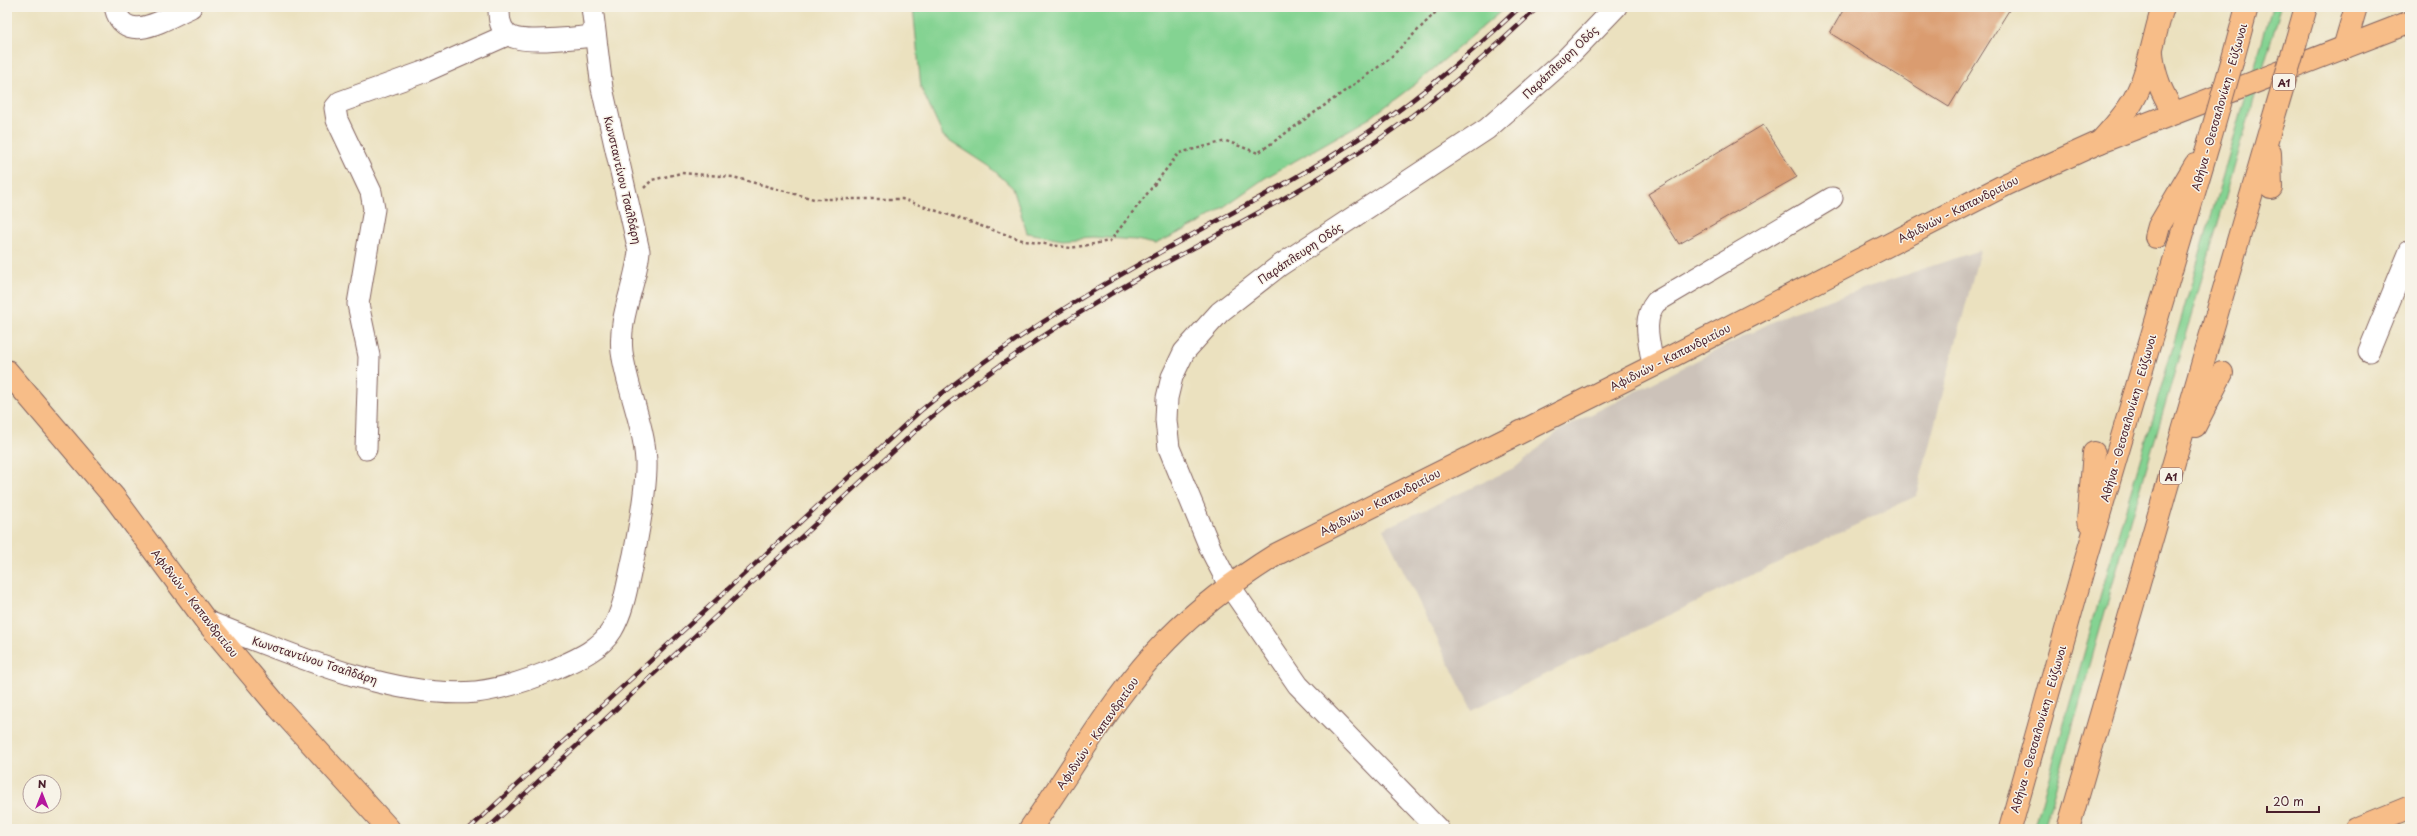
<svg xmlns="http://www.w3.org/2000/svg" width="2417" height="836" viewBox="0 0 2417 836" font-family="'Playpen Sans',sans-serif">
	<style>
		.industrial { fill: #ccc2b9 }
		.green { fill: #84d392; stroke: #67795e }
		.building { fill: #da9c6f }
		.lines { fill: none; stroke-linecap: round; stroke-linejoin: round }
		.minor-casing { stroke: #82635f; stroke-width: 23 }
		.major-casing { stroke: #82635f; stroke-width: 24 }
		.highway-casing { stroke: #82635f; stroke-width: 24 }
		.path { stroke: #82635f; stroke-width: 2.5; stroke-dasharray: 3 3; stroke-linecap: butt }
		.minor { stroke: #fff; stroke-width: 21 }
		.major { stroke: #f7bd88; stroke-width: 22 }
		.highway { stroke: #f7bd88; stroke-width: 22 }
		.rail-casing { stroke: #4a1f2b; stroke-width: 4.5 }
		.rail { stroke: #f7f3e8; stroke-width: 3; stroke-dasharray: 9; stroke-linecap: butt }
		.highway-bridge-casing { stroke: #82635f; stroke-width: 24; stroke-linecap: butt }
		.highway-bridge { stroke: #f7bd88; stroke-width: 22 }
		.labels { text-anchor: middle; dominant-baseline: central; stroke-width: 3; stroke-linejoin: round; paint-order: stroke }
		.shield { fill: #f7f3e8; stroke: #7e5f64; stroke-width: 1 }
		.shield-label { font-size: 10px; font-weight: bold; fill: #4a1f2b }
		.street-label { font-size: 11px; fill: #4a1f2b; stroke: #f7f3e8 }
	</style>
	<rect width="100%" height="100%" fill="#f7f3e8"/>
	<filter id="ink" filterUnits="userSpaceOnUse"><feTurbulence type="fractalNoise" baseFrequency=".025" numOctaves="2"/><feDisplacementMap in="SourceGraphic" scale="8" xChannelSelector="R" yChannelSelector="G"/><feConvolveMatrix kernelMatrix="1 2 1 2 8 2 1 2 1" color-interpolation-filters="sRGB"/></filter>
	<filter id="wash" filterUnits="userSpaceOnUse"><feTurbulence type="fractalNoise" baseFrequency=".012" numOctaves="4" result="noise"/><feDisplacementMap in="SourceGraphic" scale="16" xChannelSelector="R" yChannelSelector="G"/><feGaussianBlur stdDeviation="0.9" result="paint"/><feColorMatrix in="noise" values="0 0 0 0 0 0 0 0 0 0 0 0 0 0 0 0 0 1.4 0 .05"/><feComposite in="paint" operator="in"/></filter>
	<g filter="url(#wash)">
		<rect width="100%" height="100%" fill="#ebe1bf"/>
		<path class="industrial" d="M1980,250L1916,496L1472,710L1383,529L1516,467L1560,430L1790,313Z"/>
		<g class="green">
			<path d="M913,7H1506L1418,82L1370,118L1265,178L1202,222L1155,244L1136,240L1093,237L1063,239L1027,233L1013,188L989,166L943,136L921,88Z"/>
			<path d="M2272,7H2281L2115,576L2044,829H2034L2107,573Z"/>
		</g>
		<g id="blocks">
			<g class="building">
				<path d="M1845,7H2011L1949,107L1830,33Z"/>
				<path d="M1763,125L1797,177L1679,244L1648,194Z"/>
			</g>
		</g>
	</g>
	<g filter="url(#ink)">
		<use href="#blocks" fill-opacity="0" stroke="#82635f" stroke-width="1"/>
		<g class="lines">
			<g class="minor-casing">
				<g id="minor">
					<path d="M115,7C124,48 168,17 191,7"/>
					<path d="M499,7C499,17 499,25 506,33C518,46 577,37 595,36"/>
					<path d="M2369,351L2410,251"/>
					<path d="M1653,366C1650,344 1641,320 1656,302L1832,198"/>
					<path d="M366,449L369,356L358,304L374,209L371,192L337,120L335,108L340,102L426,71L507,35"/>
					<path d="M206,621C283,651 393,700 476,692C503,689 529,680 555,669C575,660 600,650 612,630C625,608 628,580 634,555C639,529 647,487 646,461C644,425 627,388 622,352C618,317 636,285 639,251L602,88L592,7"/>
					<path d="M1438,829L1298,685L1229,585L1211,550L1169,448L1166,420L1167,398L1172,377L1184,352L1220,312L1279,266L1487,129L1564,61L1616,7"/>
				</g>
			</g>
			<g class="major-casing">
				<g id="major">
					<path d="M7,371L114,497L206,621L279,708L389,829"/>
					<path d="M1030,829C1075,766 1113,695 1167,640C1200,606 1237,579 1277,554L1653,366L2007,184L2100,142L2410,22"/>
					<path d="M2356,829L2410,807"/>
				</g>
			</g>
			<g class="highway-casing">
				<g id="highway">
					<path d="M2296,42L2306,7"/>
					<path d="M2344,48L2356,7"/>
					<path d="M2152,53C2154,76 2162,93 2174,113"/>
					<path d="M2232,62L2247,7"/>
					<path d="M2100,142C2112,129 2124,116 2133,101C2149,72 2153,38 2163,7"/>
					<path d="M2270,153L2271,188"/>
					<path d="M2156,237L2159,226L2195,165"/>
					<path d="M2195,426L2222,373"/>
					<path d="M2088,521L2094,453"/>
					<path d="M2010,829L2084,566L2209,142"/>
					<path d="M2068,829L2272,123"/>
				</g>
			</g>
			<path class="path" d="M644,188L652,180L681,173L733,177L814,199H902L1025,241L1071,248L1110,241L1179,153L1226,141L1258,153L1388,60L1441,7"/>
			<use href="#minor" class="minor"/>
			<use href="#major" class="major"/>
			<use href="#highway" class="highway"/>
			<g class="rail-casing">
				<g id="rail">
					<path d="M469,829L919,412C986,356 1060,309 1136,266C1207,225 1281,189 1349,145C1410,106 1467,57 1520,7"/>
					<path d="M487,829L924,423C994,366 1069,317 1147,273C1218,234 1290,198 1358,153C1423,112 1482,60 1538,7"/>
				</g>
			</g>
			<use href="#rail" class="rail"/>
			<g class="highway-bridge-casing">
				<g id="highway-bridge">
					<path d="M2272,123L2296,42"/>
					<path d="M2209,142L2232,62"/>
				</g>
			</g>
			<use href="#highway-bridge" class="highway-bridge"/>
		</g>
	</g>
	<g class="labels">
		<g class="shield">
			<rect x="2273" y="74" width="22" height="16" rx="3"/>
			<rect x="2160" y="468" width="22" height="16" rx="3"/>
		</g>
		<g class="shield-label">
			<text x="2284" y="82">Α1</text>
			<text x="2171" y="476">Α1</text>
		</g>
		<g class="street-label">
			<text transform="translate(1560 62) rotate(-44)">Παράπλευρη Οδός</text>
			<text transform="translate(2219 107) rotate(-74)">Αθήνα - Θεσσαλονίκη - Εύζωνοι</text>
			<text transform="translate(623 180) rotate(77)">Κωνσταντίνου Τσαλδάρη</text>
			<text transform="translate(1958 209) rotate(-27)">Αφιδνών - Καπανδριτίου</text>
			<text transform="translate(1300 253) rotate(-34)">Παράπλευρη Οδός</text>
			<text transform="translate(1670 357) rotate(-27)">Αφιδνών - Καπανδριτίου</text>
			<text transform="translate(2128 418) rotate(-74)">Αθήνα - Θεσσαλονίκη - Εύζωνοι</text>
			<text transform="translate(1380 502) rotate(-27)">Αφιδνών - Καπανδριτίου</text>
			<text transform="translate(195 603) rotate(52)">Αφιδνών - Καπανδριτίου</text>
			<text transform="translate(315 660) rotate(18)">Κωνσταντίνου Τσαλδάρη</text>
			<text transform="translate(2038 729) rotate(-74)">Αθήνα - Θεσσαλονίκη - Εύζωνοι</text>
			<text transform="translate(1097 733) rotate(-55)">Αφιδνών - Καπανδριτίου</text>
		</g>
	</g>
	<rect width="2417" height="836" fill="none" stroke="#f7f3e8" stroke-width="24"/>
	<g transform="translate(42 794)"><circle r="19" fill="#f7f3e8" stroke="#b29e9c"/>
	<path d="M0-3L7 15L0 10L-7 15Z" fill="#b5179e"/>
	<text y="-6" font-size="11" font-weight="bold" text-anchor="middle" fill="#4a1f2b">N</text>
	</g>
	<path d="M2267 806v6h52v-6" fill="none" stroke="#4a1f2b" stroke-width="2"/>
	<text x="2273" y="806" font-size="12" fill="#4a1f2b" stroke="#f7f3e8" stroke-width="3" paint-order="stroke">20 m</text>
</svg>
